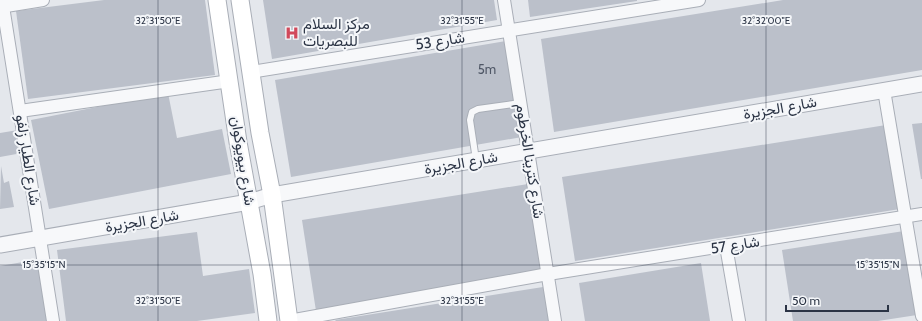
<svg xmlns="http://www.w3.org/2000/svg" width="922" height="321" viewBox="0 0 922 321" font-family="Cabin,Vazirmatn,sans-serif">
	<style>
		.building { fill: #bbc0ca }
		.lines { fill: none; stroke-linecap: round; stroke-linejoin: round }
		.service-casing { stroke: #a9aeb7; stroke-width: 8 }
		.minor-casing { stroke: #a9aeb7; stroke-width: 14 }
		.tertiary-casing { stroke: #a9aeb7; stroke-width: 17 }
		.secondary-casing { stroke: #a9aeb7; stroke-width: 19 }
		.service { stroke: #f7f8fa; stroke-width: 6 }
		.minor { stroke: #f7f8fa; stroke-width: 12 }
		.tertiary { stroke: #f7f8fa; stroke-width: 15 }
		.secondary { stroke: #fff; stroke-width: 17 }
		.ticks { fill: none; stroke: #2b3445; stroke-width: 1; stroke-opacity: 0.45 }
		.labels { text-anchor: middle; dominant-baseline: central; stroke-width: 4; stroke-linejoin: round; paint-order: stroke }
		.number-label { font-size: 13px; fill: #4f5766 }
		.poi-label { font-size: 15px; fill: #2b3445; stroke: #f4f6f9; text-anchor: start }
		.street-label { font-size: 15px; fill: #2b3445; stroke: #f4f6f9 }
		.ticks-label { font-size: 10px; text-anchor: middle; fill: #2b3445; stroke: #f4f6f9; stroke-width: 4; stroke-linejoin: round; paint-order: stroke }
	</style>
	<rect width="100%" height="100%" fill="#e4e7ec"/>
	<g class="building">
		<path d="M104,0H205L215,75L28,99L16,11Z"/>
		<path d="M263,0H494L497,20L272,59Z"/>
		<path d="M528,0H637V1L530,17Z"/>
		<path d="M783,0H922V70L554,132L541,39Z"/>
		<path d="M506,41L522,137L291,177L275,80Z"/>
		<path d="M168,93L177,138L222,129L231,174L49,209L31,120Z"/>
		<path d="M922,123V179H921L912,124Z"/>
		<path d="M886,125L900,209L575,261L562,177Z"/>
		<path d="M18,130L22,153L0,157V133Z"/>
		<path d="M1,166L4,183L9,181L14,207L0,209Z"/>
		<path d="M528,184L542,273L316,311L302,220Z"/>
		<path d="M904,231L917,315L878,321H793L782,250Z"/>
		<path d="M197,232L203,276L249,269L255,313L197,321H66L57,250Z"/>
		<path d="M40,259L50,321H0V266Z"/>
		<path d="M701,263L710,321H585L579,283Z"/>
		<path d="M543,287L549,321H336L335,320Z"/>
	</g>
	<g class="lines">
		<g class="service-casing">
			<path id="service" d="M476,160L470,120L472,112L478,109L520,103"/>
		</g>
		<g class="minor-casing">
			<g id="minor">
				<path d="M2,0L53,321"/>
				<path d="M504,0L555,321"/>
				<path d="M0,7L43,0"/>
				<path d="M251,72L699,0"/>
				<path d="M884,90L922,316"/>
				<path d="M20,111L230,81"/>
				<path d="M726,246L739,321"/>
				<path d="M289,321L548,274L922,214"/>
			</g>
		</g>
		<g class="tertiary-casing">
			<path id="tertiary" d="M0,245L249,202L272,195L922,84"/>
		</g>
		<g class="secondary-casing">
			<g id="secondary">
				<path d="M217,0L238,142L262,274L268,321"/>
				<path d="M240,0L260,133L272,195L289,321"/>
			</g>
		</g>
		<use href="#service" class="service"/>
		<use href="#minor" class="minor"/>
		<use href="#tertiary" class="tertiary"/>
		<use href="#secondary" class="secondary"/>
	</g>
	<path class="ticks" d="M158,0V321M462,0V321M766,0V321M0,265H922"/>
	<defs>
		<g id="hospital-bare" transform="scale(1.08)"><path d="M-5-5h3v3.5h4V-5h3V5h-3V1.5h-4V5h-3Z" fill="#d1495b" stroke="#f4f6f9" stroke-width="2.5" paint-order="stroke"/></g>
	</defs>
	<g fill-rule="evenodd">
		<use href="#hospital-bare" x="292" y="33"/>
	</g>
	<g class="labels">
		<g class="number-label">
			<text x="487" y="69">5m</text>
		</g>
		<g class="poi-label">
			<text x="303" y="24">مركز السلام<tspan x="303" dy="17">للبصريات</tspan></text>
		</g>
		<g class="street-label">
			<text transform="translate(440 41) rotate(-9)">شارع 53</text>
			<text transform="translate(780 108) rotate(-10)">شارع الجزيرة</text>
			<text transform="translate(28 160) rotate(81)">شارع الطيار زلفو</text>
			<text transform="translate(243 161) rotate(81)">شارع بيويوكوان</text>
			<text transform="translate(530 161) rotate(81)">شارع كترينا الخرطوم</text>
			<text transform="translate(461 163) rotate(-10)">شارع الجزيرة</text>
			<text transform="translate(142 221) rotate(-10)">شارع الجزيرة</text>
			<text transform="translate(735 245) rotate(-9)">شارع 57</text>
		</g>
	</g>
	<g class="ticks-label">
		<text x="158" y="24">32°31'50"E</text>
		<text x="462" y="24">32°31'55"E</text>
		<text x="766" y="24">32°32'00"E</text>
		<text x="44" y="268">15°35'15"N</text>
		<text x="878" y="268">15°35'15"N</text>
		<text x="158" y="304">32°31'50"E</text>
		<text x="462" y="304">32°31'55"E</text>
	</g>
	<path d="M786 305v6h102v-6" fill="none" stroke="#2b3445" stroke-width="2"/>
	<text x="792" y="305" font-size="12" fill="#2b3445" stroke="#f4f6f9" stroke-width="3" paint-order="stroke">50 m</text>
</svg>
